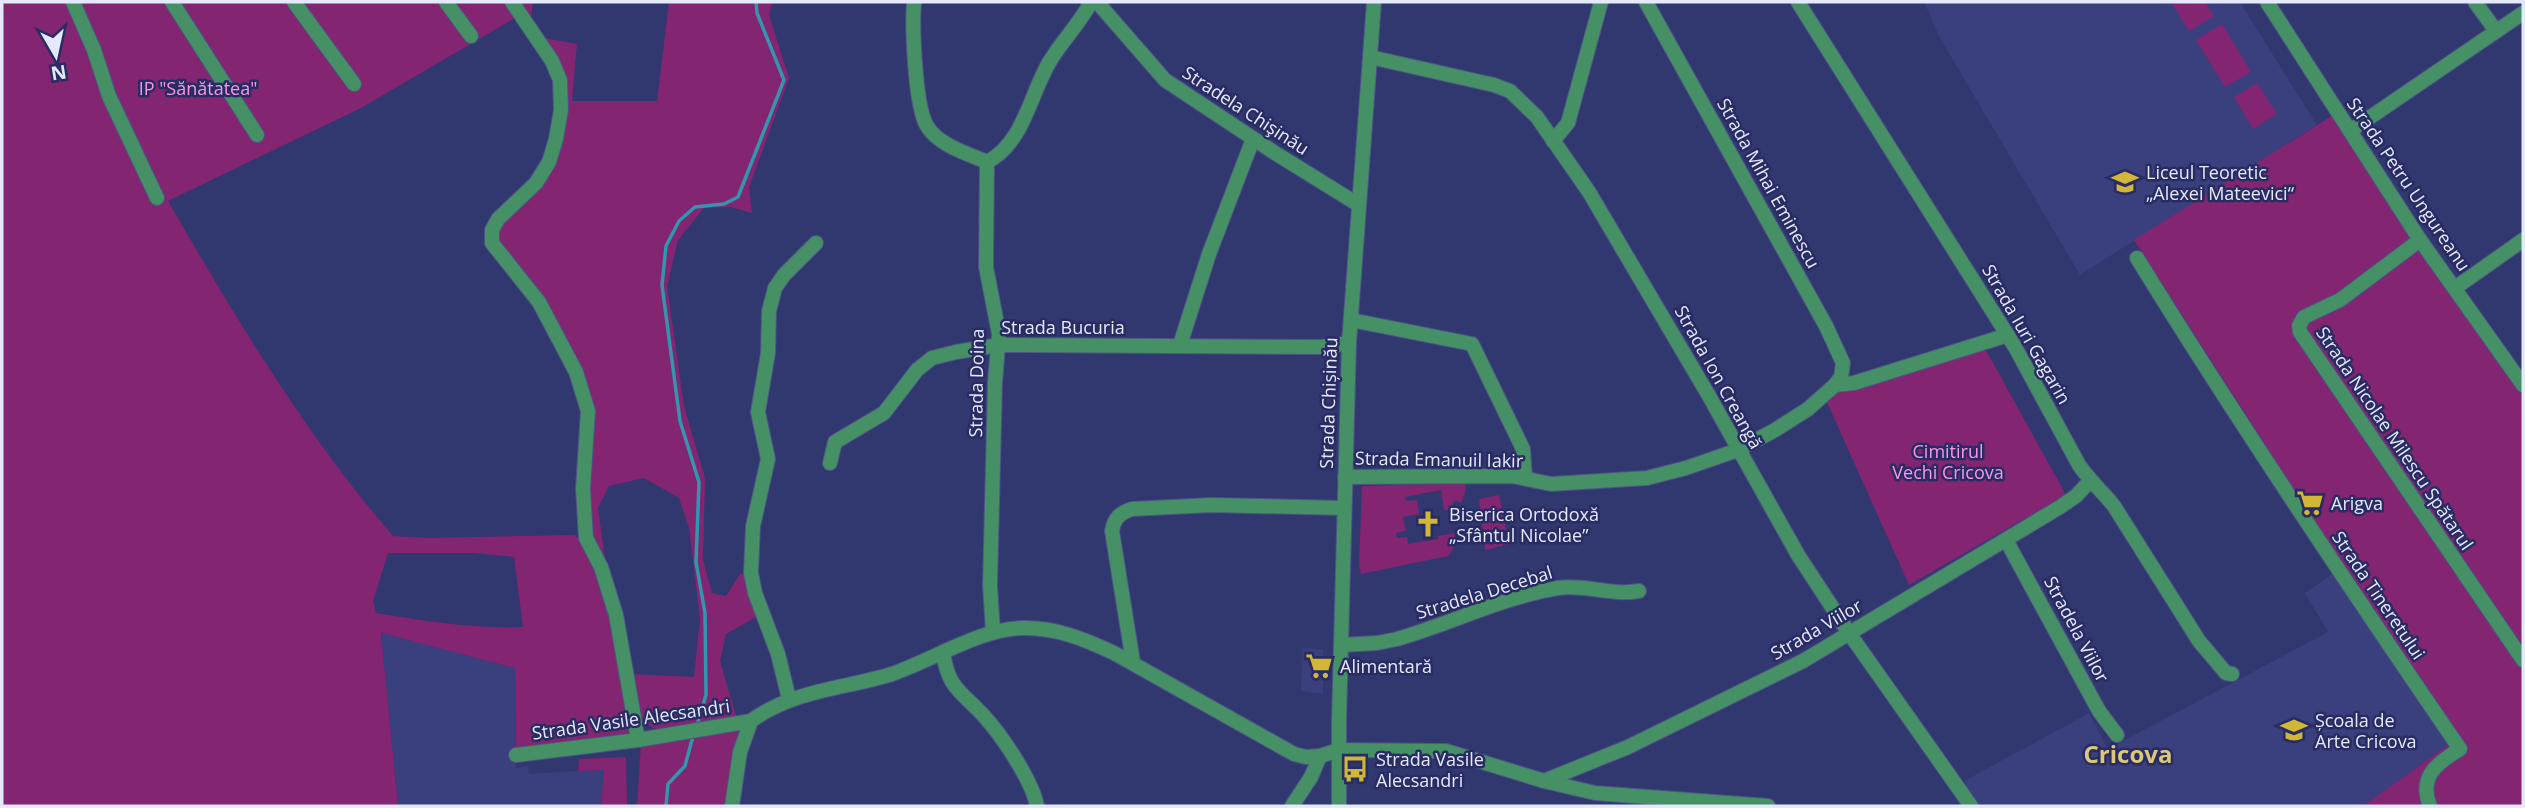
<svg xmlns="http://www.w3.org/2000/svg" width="2525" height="808" viewBox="0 0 2525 808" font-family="'Open Sans',sans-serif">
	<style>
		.built { fill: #3a3f7e }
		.green { fill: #832571; fill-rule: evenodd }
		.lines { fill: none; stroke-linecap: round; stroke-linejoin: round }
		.stream { stroke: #3097ae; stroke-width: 3.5 }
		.minor-casing { stroke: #4e5386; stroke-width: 16 }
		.minor { stroke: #459065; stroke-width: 14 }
		.labels { text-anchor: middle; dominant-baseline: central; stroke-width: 5; stroke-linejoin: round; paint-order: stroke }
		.park-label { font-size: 18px; fill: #fc96e4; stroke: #282c63 }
		.street-label { font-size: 18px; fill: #e5e9fe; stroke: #282c63 }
		.poi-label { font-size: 18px; fill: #e5e9fe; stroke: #282c63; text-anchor: start }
		.district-label { font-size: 24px; font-weight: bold; fill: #dbc87b; stroke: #282c63 }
	</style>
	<rect width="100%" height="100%" fill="#31376f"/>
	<g class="built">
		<path d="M1924,2H2240L2317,125L2080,275L1940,38Z"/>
		<path d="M2335,572L2448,745L2363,806H1980L1964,781L2089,713L2108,749L2328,632L2305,593Z"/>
		<path d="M381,633L515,668L516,768L528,766L529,774L604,769L601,806H398Z"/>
		<path d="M1302,648L1323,649V694L1301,691Z"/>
	</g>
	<g class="green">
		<path d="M2,2H533L531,20L515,18L361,108L168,201C235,317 305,434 393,536L428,538L575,535L584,544L612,613L632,729L625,735L516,748L515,668L381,633L398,806H2ZM388,553H473L514,557L523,627C473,629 425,621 376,613L373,601Z"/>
		<path d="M669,2H772L769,15L789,78L749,187L752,213L731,207L704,208L678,240L667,286L684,406L705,478L703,560L712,593L726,596L740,574H746L759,615L726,634L720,661L736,716L659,730C635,723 635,697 630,674L694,677L700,619L689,528L679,498L644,478L609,486L598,508L605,558L601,559L591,536L587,494L591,408L499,244L498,231L501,221L539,185L566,105L544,38L577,44L572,101H657Z"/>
		<path d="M2171,2H2205L2214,16L2189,31Z"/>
		<path d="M2222,24L2251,72L2225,87L2196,40Z"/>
		<path d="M2257,83L2277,114L2253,129L2234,97Z"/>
		<path d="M2338,112L2417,247L2523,397V806H2363L2448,745L2335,572L2334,552L2134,240Z"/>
		<path d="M1982,349L1987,352L2066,495L1909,585L1826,400L1830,394Z"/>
		<path d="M1466,483L1465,493L1461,503L1455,500L1451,507L1456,509L1450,514L1448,510H1444L1441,490L1405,497L1406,501L1417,500L1419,514L1403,517L1406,531L1396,533L1397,538L1407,537L1408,544L1438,539V536L1455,533L1453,549L1448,556L1361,574L1359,565L1362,486Z"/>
		<path d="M1499,495L1509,544L1485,550L1479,499Z"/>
		<path d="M739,728L729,806H637L641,744Z"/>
		<path d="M626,757L627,806H601L604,770L578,771L579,759Z"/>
	</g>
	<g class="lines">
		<g class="stream">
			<path d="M697,725L706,695L705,613L696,562L699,482L680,421L662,285L666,246L679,221L695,207L724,204L738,197L784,80L757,13L756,2"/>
			<path d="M666,806L668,784L685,766L693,736"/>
		</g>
		<g class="minor-casing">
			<g id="minor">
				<path d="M73,2L94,50L109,96L157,198"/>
				<path d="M172,2L257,135"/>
				<path d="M294,2L354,84"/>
				<path d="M446,2L471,36"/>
				<path d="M512,2L552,61L560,80L561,110L556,139L549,162L536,183L498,219L492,230V243L539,302L576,372L588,411L583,489L586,538L601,567L616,615L638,740"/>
				<path d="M914,2C912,26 915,107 927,126C938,145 968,154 987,162"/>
				<path d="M1097,2L1165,80L1275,153L1359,205"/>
				<path d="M1798,2L2015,347L2079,465C2090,481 2103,492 2114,506L2199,641L2226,673L2232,674"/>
				<path d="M2267,2L2420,240L2523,385"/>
				<path d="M2475,2L2496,31"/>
				<path d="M1370,57L1494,85L1510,91L1537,117L1589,192L1709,396L1798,555L1849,633L1971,806"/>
				<path d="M2350,131L2523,13"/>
				<path d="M1553,141L1568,123L1601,2"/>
				<path d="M987,162L986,267L999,334L995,382L990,585L993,632"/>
				<path d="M987,162C1024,143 1030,94 1050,61C1062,41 1080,23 1091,2"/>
				<path d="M2420,240L2340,300L2304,317L2299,326L2300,332L2523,660"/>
				<path d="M2137,258C2240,425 2349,587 2460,749C2437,763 2418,777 2430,806"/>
				<path d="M2455,288L2523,240"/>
				<path d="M1351,320L1472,344L1523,449L1525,477"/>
				<path d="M1180,345L1209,254L1253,139"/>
				<path d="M1835,385L1854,383L2008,335"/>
				<path d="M830,463L835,442L884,413L917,370L932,358L956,352L999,345L1322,347L1349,343"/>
				<path d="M1345,477L1512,476L1551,484L1647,478L1686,468L1738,450L1775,430L1808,409L1835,385L1841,377L1843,363L1826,326L1646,2"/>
				<path d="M2006,540L2099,711L2117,735"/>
				<path d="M1341,645L1377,643L1397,639C1450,624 1503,597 1558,588C1585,584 1611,596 1639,591"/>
				<path d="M943,653C949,690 961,691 984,716C1002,736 1032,780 1037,806"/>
				<path d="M1133,662L1112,531C1114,518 1120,513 1132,509L1211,505L1344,508"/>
				<path d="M789,699L778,654L755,593L751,573L753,526L768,459L758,412L768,353L769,311L775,288L784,275L816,243"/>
				<path d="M516,755L638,740L751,721C793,690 843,689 892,674C933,660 979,629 1022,628C1055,627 1084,639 1114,653L1294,754L1306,757L1320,756L1339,750L1446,751L1544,781L1595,793L1768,806"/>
				<path d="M1544,781L1628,747L1803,661L2060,507L2076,496L2090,481"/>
				<path d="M732,806L740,752L751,721"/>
				<path d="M1292,806L1311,777L1320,756"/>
				<path d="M1339,806V721L1349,343L1374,2"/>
			</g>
		</g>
		<use href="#minor" class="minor"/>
	</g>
	<defs>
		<g id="school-bare" transform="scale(2.1)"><path d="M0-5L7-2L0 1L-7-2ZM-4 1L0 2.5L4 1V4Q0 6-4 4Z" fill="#d2b635" stroke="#282c63" stroke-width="2.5" paint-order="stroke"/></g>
		<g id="supermarket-bare" transform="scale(2.1)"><path d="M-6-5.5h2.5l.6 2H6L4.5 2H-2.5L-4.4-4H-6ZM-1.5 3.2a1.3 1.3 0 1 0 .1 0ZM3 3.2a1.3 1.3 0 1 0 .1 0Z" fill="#d2b635" stroke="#282c63" stroke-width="2.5" paint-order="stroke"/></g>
		<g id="church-bare" transform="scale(2.1)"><path d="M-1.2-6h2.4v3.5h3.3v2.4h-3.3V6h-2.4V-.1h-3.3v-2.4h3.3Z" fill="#d2b635" stroke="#282c63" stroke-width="2.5" paint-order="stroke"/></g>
		<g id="bus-bare" transform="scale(2.1)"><path d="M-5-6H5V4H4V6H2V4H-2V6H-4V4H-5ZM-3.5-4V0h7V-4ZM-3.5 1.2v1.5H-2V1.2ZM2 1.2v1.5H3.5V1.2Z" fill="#d2b635" stroke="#282c63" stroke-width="2.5" paint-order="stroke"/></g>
	</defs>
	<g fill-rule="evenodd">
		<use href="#school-bare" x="2125" y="182"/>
		<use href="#supermarket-bare" x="2310" y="503"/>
		<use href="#church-bare" x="1428" y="524"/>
		<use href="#supermarket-bare" x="1319" y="666"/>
		<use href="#school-bare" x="2294" y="730"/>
		<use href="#bus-bare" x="1355" y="769"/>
	</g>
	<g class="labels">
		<g class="park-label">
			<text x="198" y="88">IP "Sănătatea"</text>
			<text x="1948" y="451">Cimitirul<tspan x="1948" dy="21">Vechi Cricova</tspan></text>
		</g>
		<g class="street-label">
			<text transform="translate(1246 110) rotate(33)">Stradela Chişinău</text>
			<text transform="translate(1769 183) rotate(61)">Strada Mihai Eminescu</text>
			<text transform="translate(2409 184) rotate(56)">Strada Petru Ungureanu</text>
			<text x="1063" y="327">Strada Bucuria</text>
			<text transform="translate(2027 334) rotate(60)">Strada Iuri Gagarin</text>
			<text transform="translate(1719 377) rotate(61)">Strada Ion Creangă</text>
			<text transform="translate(976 383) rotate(-89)">Strada Doina</text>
			<text transform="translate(1328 403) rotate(-88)">Strada Chișinău</text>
			<text transform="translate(2395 438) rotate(56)">Strada Nicolae Milescu Spătarul</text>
			<text transform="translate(1439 459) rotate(1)">Strada Emanuil Iakir</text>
			<text transform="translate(1484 592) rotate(-17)">Stradela Decebal</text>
			<text transform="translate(2379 595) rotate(56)">Strada Tineretului</text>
			<text transform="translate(1816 629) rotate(-30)">Strada Viilor</text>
			<text transform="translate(2077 629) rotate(62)">Stradela Viilor</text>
			<text transform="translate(631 719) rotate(-8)">Strada Vasile Alecsandri</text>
		</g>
		<g class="poi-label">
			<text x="2146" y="172">Liceul Teoretic<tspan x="2146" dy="21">„Alexei Mateevici“</tspan></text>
			<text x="2331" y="503">Arigva</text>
			<text x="1449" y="514">Biserica Ortodoxă<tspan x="1449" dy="21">„Sfântul Nicolae”</tspan></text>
			<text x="1340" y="666">Alimentară</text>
			<text x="2315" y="720">Școala de<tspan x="2315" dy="21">Arte Cricova</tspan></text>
			<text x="1376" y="759">Strada Vasile<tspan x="1376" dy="21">Alecsandri</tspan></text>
		</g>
		<g class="district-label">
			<text x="2128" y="753">Cricova</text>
		</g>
	</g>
	<rect width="2525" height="808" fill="none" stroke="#e5e9fe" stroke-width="7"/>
	<g transform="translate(56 56) rotate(171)" stroke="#282c63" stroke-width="5" paint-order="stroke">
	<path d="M0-5L12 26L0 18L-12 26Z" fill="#e5e9fe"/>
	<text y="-10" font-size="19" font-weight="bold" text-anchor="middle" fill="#e5e9fe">N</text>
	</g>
</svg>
